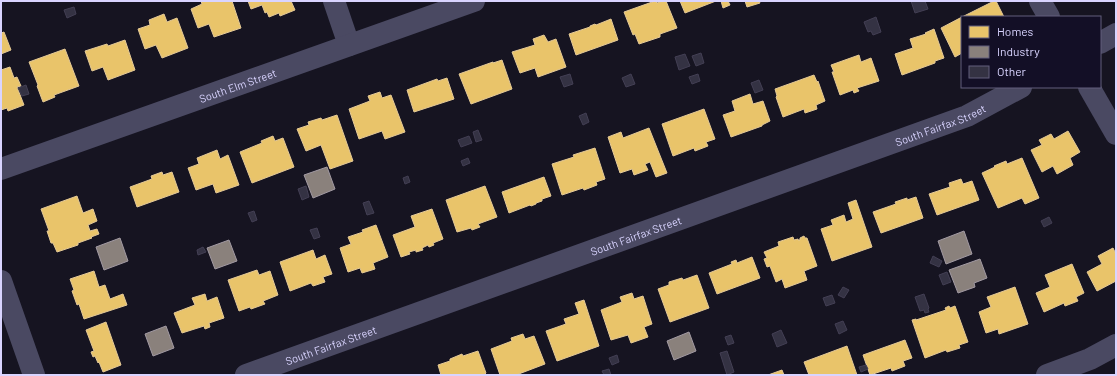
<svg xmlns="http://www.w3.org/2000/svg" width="1117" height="376" viewBox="0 0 1117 376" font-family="Barlow,sans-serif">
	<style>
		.homes { fill: #e9c46a; stroke: #e4c997 }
		.industry { fill: #8a817c; stroke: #a29aa3 }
		.building { fill: #343243; stroke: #433f54 }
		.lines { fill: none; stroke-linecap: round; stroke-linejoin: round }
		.minor { stroke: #4a4962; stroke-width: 22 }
		.labels { text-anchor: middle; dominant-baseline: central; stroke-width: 4; stroke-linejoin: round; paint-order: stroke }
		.street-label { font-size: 11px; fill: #d9d4ff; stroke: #130f26 }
	</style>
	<rect width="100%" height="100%" fill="#161421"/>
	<g class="homes">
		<path d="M201,1H232L241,28L214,37L209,24L198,28L191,9L202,4Z"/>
		<path d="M248,1H291L295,10L280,16L279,13L269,17L267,12L265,13L262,5L251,9Z"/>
		<path d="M655,1L657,3L662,1H666L677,28L660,34V37L639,44L635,34L633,35L624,12Z"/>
		<path d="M680,1H716L685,13Z"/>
		<path d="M721,1H728L730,5L723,8Z"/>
		<path d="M745,1H759L760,3L747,7Z"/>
		<path d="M994,1H996L1004,17H962Z"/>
		<path d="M164,14L167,22L177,18L188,48L162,58L156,45L145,49L138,29L150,25L149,20Z"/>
		<path d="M962,17V53L955,57L941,28Z"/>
		<path d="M611,19L618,40L576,55L569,34L590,27V26L595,24L596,25Z"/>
		<path d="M934,29L944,58L935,61V63L902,75L895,54L913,48L910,39L926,34L925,33Z"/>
		<path d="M4,32L11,50L1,54V33Z"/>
		<path d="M544,35L548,42L556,39L566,67L538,77L535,68L520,73L512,52L535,45L533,39Z"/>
		<path d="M125,40L135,70L108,80L103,67L92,71L85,51L107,44L108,46Z"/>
		<path d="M65,49L79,86L54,95L55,97L43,102L37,86L38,85L29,62Z"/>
		<path d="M859,55L861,62L871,58L879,81L857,88L859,91L854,93L853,90L840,95L832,72H834L831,65Z"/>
		<path d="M502,60L512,89L471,104L459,74L493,62V63Z"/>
		<path d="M10,67L14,78L17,77L21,86L17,87L24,105L8,111L7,108L1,110V70Z"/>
		<path d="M814,75L817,82L818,81L825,101L816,105L817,109L805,113L804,109L783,117L776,97L777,96L775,89Z"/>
		<path d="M447,78L454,99L414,112L407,90L437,79L438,81Z"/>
		<path d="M380,92L382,98L391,95L405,132L385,139L382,131L359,139L349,109L370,101L368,96Z"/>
		<path d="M750,94L753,104L763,101L770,121L762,125V126L731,137L723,115L735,111L732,101Z"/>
		<path d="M704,109L715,139L706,142L708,146L695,151L694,148L673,156L662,124Z"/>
		<path d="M337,115L353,161L330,169L321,145L306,151L297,129L309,125L308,122L321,118L322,120Z"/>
		<path d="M649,128L667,173L656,177L650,162L645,164L648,170L634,175L632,169L620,173L608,137L621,132L623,138Z"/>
		<path d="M1068,131L1080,152L1070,158L1073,165L1057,174L1053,166L1042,172L1031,150L1042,145L1039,140L1051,134L1054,139Z"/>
		<path d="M273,136L275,141L283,138L294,167L252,183L240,152L262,143L261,141Z"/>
		<path d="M595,148L605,179L596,182L597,185L584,190L583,188L562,195L552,164L574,157L573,155Z"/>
		<path d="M217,150L220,159L228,155L239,185L216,193L213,184L196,190L188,168L199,164L197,158Z"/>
		<path d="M1022,158L1039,198L1025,204L1022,198L998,208L982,173L995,167L994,166L1006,161L1007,164Z"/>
		<path d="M162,172L163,175L172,172L179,192L137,207L130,187L152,179L151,176Z"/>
		<path d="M544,177L551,196L542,199V201L536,203V204L531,206L530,205L509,213L502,192Z"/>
		<path d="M961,179L963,184L972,181L979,200L937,215L929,194L950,187L949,183Z"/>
		<path d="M485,186L497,217L478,224L480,227L472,230L471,228L457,232L446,200Z"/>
		<path d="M77,196L83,213L93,209L97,221L88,225L90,231L97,229L99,234L91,237L92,238L78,243V245L57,252L53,243H51L47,231H49L41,209Z"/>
		<path d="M916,197L923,218L881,233L873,212L896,204L895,202L907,198V200Z"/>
		<path d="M856,200L872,247L832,261L821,229L833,225L831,220L844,215L846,222L853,219L848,203Z"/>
		<path d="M432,209L443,239L433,243L434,245L429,247L428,245L422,248L423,250L416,252V250L409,252L410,254L401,257L393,235L415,227L411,216Z"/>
		<path d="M376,225L388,257L373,263L375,269L362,273L360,268L348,272L340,248L351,244L348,237L363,232L362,230Z"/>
		<path d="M804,236L805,238H807L817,266L804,271L807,280L785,288L782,279L776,282L770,266L767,267L764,259L767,258L764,252L779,246L778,242L793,237L794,240L798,239V240H800V238Z"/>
		<path d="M1113,248L1116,254V281L1097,291L1087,272L1102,264L1098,256Z"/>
		<path d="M313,250L316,259L325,255L332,274L323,277L325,282L313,286L311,283L290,291L280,262Z"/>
		<path d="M752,257L760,278L717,294L709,273L732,264L731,262L736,260L737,263Z"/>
		<path d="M1072,264L1084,293L1076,297L1078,301L1065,306L1064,303L1044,312L1036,293L1050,287L1045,275Z"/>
		<path d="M257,270L259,275L270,271L278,295L263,301L265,304L251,309L250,307L239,311L228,280Z"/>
		<path d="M94,271L99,287L105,285L110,299L123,294L127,305L84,319L79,304L77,305L72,291L74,290L70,279Z"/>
		<path d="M697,275L709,308L670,322L658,289L669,285V282L682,278L683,280Z"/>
		<path d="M1015,287L1028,324L999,334L998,329L986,333L979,312L991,307L987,297Z"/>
		<path d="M632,293L634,299L643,296L652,324L644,327L648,337L631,343L628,335L611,340L601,310L622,302L620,297Z"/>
		<path d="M205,294L207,301L217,297L224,318L209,323L210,327L205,329L204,326L182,333L174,313L195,305L192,298Z"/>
		<path d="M584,300L599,346L557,361L546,331L566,324L564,319L579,314L575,303Z"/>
		<path d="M949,306L950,308L955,306L968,342L959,345L960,348L947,352L946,350L925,358L912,320L916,319V320L946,310L945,308Z"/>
		<path d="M106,322L121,365L103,372L99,362L98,363L95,356L93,357L91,352L94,351L86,330Z"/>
		<path d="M523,334L525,339L534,336L545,364L516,375H500L491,349L512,341L511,338Z"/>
		<path d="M905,340L912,358L903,361L905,366L892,371L891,368L870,375L863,355Z"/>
		<path d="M847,346L857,375H809L804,362Z"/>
		<path d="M478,351L486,373L484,375H441L438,365L450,361V359L462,354L463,356Z"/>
		<path d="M782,370L784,375H768Z"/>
	</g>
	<g class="industry">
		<path d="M327,167L335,189L313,198L304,175Z"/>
		<path d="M964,231L972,254L946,264L938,241Z"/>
		<path d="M120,238L128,261L104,270L96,247Z"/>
		<path d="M229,240L237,261L215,269L207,248Z"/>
		<path d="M980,259L987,278L974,283L975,287L958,293L949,270Z"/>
		<path d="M166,326L174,348L153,356L145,334Z"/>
		<path d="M689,332L696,351L674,360L667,341Z"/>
	</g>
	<g class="building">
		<path d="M911,1H925L928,9L915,13Z"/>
		<path d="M74,7L76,14L67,18L64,10Z"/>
		<path d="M876,17L881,32L873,35L871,31L868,32L864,22Z"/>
		<path d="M701,53L704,63L696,66L692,56Z"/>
		<path d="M685,54L690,66L679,70L675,57Z"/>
		<path d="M570,74L573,84L564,87L560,77Z"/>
		<path d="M631,74L635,84L626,87L622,78Z"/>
		<path d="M698,74L700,81L692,84L689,77Z"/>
		<path d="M759,80L763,90L755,93L751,83Z"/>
		<path d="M26,85L29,94L22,96L18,88Z"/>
		<path d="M586,113L589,122L583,125L579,116Z"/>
		<path d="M478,130L482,140L476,142L473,132Z"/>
		<path d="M469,136L472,143L461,147L458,140Z"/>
		<path d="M468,158L470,163L463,166L461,161Z"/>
		<path d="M408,176L410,182L405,184L403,178Z"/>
		<path d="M306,186L309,197L302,200L298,189Z"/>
		<path d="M369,201L374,213L367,215L363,203Z"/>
		<path d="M254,211L257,220L252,222L248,213Z"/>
		<path d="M1049,217L1052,223L1044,227L1041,221Z"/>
		<path d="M317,228L320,237L314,239L310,230Z"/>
		<path d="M203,247L206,252L198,255L197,250Z"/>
		<path d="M933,256L942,261L939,267L930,263Z"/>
		<path d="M947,272L951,282L943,285L939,275Z"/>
		<path d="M843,287L849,290L844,298L838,295Z"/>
		<path d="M924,294L929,308L928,309L929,312L925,313L924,310L920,311L915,297Z"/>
		<path d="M832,295L835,303L826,306L823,298Z"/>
		<path d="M843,321L847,330L839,334L835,324Z"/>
		<path d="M781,330L787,343L777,347L772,334Z"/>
		<path d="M731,335L734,343L728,345L725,337Z"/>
		<path d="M727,351L734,372L727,375L720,353Z"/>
		<path d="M617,355L619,362L612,365L609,358Z"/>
		<path d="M866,365L868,369L861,372L859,367Z"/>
		<path d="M609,369L611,375H604L602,371Z"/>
	</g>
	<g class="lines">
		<g class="minor">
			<path d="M334,1L349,45"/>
			<path d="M1040,1L1049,17"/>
			<path d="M1100,43L1116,34"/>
			<path d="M1089,87L1116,134"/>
			<path id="s1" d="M1,169L474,1"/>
			<path d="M1,281L34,375"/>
			<path id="s2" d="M246,375L967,116L1021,87"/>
			<path d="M1047,375L1090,359L1116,345"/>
		</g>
	</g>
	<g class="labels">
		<g class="street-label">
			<text stroke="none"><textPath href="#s1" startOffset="251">South Elm Street</textPath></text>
			<text stroke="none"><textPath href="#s2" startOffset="738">South Fairfax Street</textPath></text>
			<text stroke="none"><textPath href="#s2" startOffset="414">South Fairfax Street</textPath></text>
			<text stroke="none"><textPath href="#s2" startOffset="90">South Fairfax Street</textPath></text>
		</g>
	</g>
	<rect width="1117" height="376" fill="none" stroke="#d9d4ff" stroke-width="4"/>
	<rect x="961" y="16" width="140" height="72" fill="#130f26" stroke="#625e7d"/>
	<rect x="969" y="26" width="20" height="12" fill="#e9c46a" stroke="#625e7d"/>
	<text x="997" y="36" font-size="12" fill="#d9d4ff">Homes</text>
	<rect x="969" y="46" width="20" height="12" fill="#8a817c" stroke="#625e7d"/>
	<text x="997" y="56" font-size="12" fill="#d9d4ff">Industry</text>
	<rect x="969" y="66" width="20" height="12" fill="#343243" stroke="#625e7d"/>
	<text x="997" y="76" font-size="12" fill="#d9d4ff">Other</text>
</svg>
